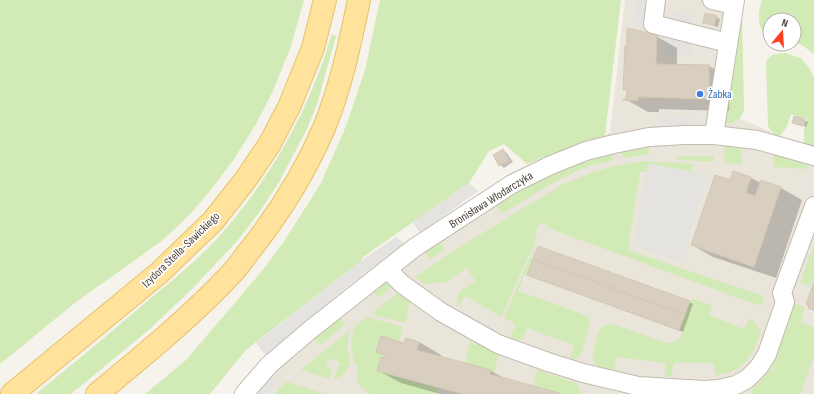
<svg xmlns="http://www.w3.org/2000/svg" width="814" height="394" viewBox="0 0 814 394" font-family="'Sofia Sans Condensed',sans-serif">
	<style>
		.residential { fill: #eae5da }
		.green { fill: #d2eab5 }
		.parking { fill: #e5e3e0 }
		.shadow { fill: #0003 }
		.building { fill: #d8cfc1; stroke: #d3c7b4 }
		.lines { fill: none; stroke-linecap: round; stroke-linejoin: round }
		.minor-casing { stroke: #c2bbae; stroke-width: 20 }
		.major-casing { stroke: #e6c16a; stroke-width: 24 }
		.minor { stroke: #fff; stroke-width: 18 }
		.major { stroke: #ffe39c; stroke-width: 22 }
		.shop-dot { fill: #3f7fe0; stroke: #fff; stroke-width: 1.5 }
		.labels { text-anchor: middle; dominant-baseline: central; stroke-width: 3.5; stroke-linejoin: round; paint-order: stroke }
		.shop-label { font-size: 12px; fill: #366cbe; stroke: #fff; text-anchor: start }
		.street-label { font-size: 12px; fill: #4b4439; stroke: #fff }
	</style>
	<rect width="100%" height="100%" fill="#f6f3ec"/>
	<path class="residential" d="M625,0H743L729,114L814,150V394H238L376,267L577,149L610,133Z"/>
	<g class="green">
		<path d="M0,0H304L291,46L272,93L256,124L234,159L210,191L192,212L163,240L76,302L0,364Z"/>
		<path d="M380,0H621L605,136L554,153L527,164L504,144L489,151L469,183L363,257L361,261L246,350L210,394H145L186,360L262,271L283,243L321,183L346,126L365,70Z"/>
		<path d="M741,0H744L742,12L744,110C741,119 735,123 727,124L725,120Z"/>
		<path d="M762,0H814V54L802,45L794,42V20H770V39C757,32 757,13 762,0Z"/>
		<path d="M332,34L336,36L317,104L307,129L279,182L258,214L238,240L193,288L151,328L71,394H36C75,362 114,330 152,297C177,277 202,256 223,232C275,172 309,109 332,34Z"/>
		<path d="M785,53L800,58L807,65L814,77V148L804,144V131L807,119L791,114L787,126L779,138L773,133L768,126L766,61L772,55Z"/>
		<path d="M725,145L741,147L742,162L741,164L726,163L724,161Z"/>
		<path d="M649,147V154L623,158L622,152Z"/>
		<path d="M612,154L613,160C605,162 596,164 589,166C558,178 530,197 502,214L496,205C533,182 569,165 612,154Z"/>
		<path d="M774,154L808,164L806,169L774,167Z"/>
		<path d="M695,156H713L714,160L711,162L675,159V157Z"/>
		<path d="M642,161L692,164L693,166L690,175L674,173L640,172L628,250L763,296V302L761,305H757L548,228L544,222C537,224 536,232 536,239L501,317L466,296L457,307L456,306L459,292L475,281L467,268L446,282L424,284L415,277L450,253L563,184L591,173L610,167Z"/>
		<path d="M439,241L445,249L430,260L424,251Z"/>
		<path d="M814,244V277L810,286L800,283Z"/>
		<path d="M535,245H536L532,257L533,259L527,275L524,274L518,291L588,316L590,323L582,352L579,357L576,359L570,358L574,345L527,328L522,341L510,337L516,324L504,318Z"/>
		<path d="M385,283L395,284L379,298L372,290Z"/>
		<path d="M398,293L410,302L405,323L374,315L373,312Z"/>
		<path d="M694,299L712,305L709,315L744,329L749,319L754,321L761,333C751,357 743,373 715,375L714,363H674L671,377L665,376L666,363L617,357L614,370C609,369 600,369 596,365C590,358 596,334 601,328C604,325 608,325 613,324L666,343C674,344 680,340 683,332L679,330L690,301Z"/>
		<path d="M793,303L805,307L800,322L814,327V356L800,394H751V391L760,382L771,369Z"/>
		<path d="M338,315L345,324L320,345L312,336Z"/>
		<path d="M367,317L403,327L399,341L381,336L385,355L384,358L381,357L378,371L438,387L436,394H370L361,387L358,382L357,376L358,366L355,365L351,346L354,327Z"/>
		<path d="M350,330L347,346L350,363L345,373L340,377L333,379L340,363L330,358L326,367L333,370L329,379L301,370Z"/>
		<path d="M470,341L499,355L493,375L490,374L491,370L465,363Z"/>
		<path d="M537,370L576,383L582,394H559L533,386Z"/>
		<path d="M288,382L325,394H275L285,383Z"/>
	</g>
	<g class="parking">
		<path d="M637,0H651L647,29L632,27Z"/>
		<path d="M673,11L695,16L692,28L670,23Z"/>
		<path d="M663,33L692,40L691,55L663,54Z"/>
		<path d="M686,117H694L695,127L658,130V119Z"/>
		<path d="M648,163L708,175L682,263L634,245Z"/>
		<path d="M469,183L478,191L420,233L412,222Z"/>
		<path d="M396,237L404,243L342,291L267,357L256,343L361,261Z"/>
		<path d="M266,375L276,382L267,394H252Z"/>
	</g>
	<g class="shadow">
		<path d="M716,17L720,19L718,27L704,22Z"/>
		<path d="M656,36L677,48V65L709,66L730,78L729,111L659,109V112H648L627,100L628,91L625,89Z"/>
		<path d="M804,120L808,122L806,127L793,122Z"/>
		<path d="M503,151L507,153L513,162L504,168L500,165Z"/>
		<path d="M751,178L761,183V181L781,188L802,200L776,278L713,257L692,245Z"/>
		<path d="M532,277L689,302L693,304L683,332Z"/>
		<path d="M419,342L441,355L440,357L491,371L508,380L559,394H440L401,383L379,371L386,356L377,351L405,344Z"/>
	</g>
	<g class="building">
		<path d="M705,13L717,16L714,25L703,23Z"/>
		<path d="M627,28L657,35L656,64L709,65V99L638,97V101L623,100V99H626L627,90H623L625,46H627Z"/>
		<path d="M794,116L805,119L803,126L792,123Z"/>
		<path d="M503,149L509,160L499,166L493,155Z"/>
		<path d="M733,171L751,177L746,193L755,196L761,180L781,187L754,267L691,245L715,175L730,180Z"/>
		<path d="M538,246L690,301L685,315L533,259Z"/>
		<path d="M533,259L685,315L679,330L527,275Z"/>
		<path d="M814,282V310L808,308L809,305L806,304Z"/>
		<path d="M381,336L404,343L406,338L419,342L417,350L491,370L490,374L559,393V394H463L377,371L381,357L384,358L385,355L376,352Z"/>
	</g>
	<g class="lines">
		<g class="minor-casing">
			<g id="minor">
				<path d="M656,0L653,24L728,43"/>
				<path d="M712,0L734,5"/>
				<path d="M714,135L735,0"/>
				<path d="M387,269L402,284L441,312L498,344L548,362L583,373L638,386L704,390L719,389L736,385L747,379L759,367L767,354L785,302L782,293L814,206"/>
				<path d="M244,394L269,365L310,330L414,248L512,184L551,165L586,151L614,144L649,137L685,135H714L757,140L814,156"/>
			</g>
		</g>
		<g class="major-casing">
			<g id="major">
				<path d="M12,394L159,273L213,221L246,179L269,145L289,107L313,48L325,0"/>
				<path d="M97,394C143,356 191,317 232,273C239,266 244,257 251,249C280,212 305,172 324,128C341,87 350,43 359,0"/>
			</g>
		</g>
		<use href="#minor" class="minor"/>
		<use href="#major" class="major"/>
	</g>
	<circle class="shop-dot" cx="700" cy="94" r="4"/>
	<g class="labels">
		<g class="shop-label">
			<text x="708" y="94">Żabka</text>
		</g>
		<g class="street-label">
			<text transform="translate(491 200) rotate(-32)">Bronisława Włodarczyka</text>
			<text transform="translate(181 250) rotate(-44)">Izydora Stella-Sawickiego</text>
		</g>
	</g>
	<g transform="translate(782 32) rotate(18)"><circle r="19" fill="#ffffff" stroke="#b7b4b0"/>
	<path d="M0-3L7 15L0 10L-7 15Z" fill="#fc3f1d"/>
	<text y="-6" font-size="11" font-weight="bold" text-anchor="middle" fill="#4b4439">N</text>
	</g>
</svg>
